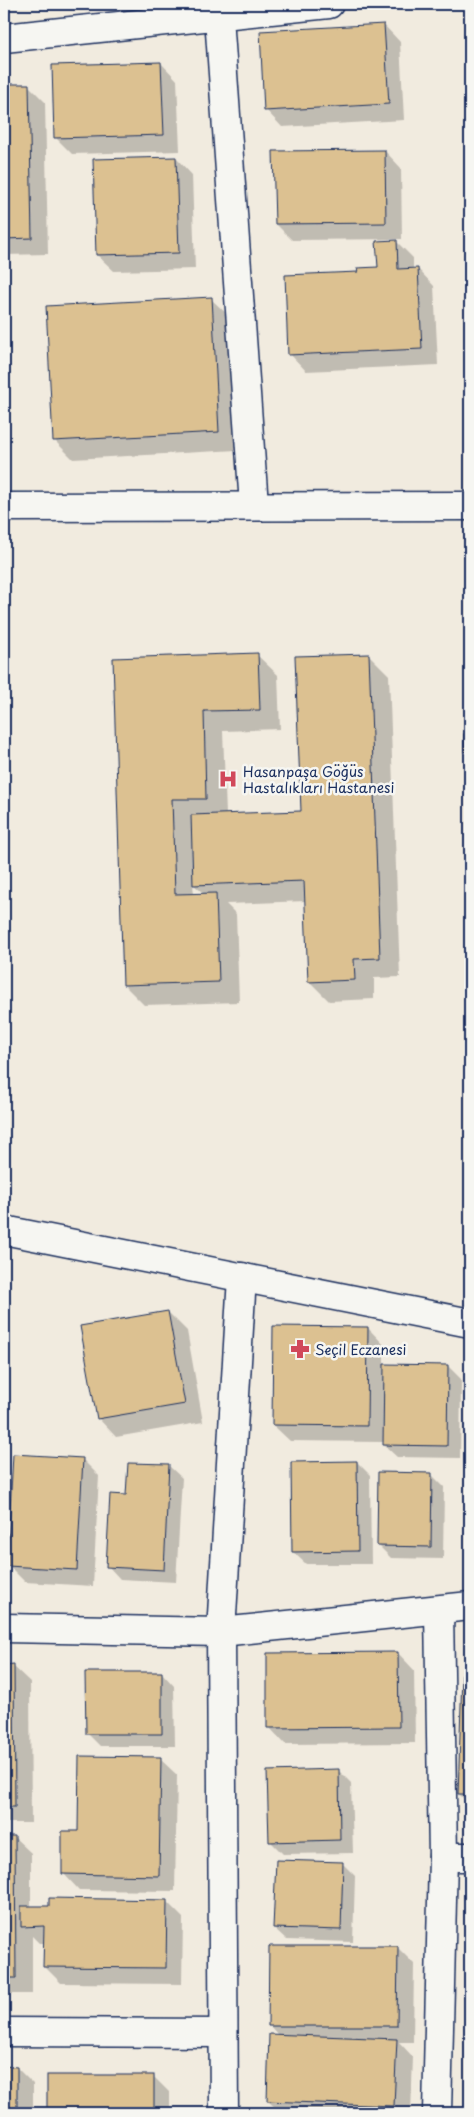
<svg xmlns="http://www.w3.org/2000/svg" width="474" height="2117" viewBox="0 0 474 2117" font-family="'Playpen Sans',sans-serif">
	<style>
		.shadow { fill: #0003; fill-rule: evenodd }
		.building { fill: #dcc191; stroke: #1b2f5e }
		.lines { fill: none; stroke-linecap: round; stroke-linejoin: round }
		.minor-casing { stroke: #1b2f5e; stroke-width: 31 }
		.minor { stroke: #f6f6f2; stroke-width: 28 }
		.labels { text-anchor: middle; dominant-baseline: central; stroke-width: 5; stroke-linejoin: round; paint-order: stroke }
		.poi-label { font-size: 14px; fill: #1b2f5e; stroke: #f6f6f2; text-anchor: start }
	</style>
	<rect width="100%" height="100%" fill="#f1ebdf"/>
	<filter id="ink" filterUnits="userSpaceOnUse"><feTurbulence type="fractalNoise" baseFrequency=".02" numOctaves="2"/><feDisplacementMap in="SourceGraphic" scale="10" xChannelSelector="R" yChannelSelector="G"/><feConvolveMatrix kernelMatrix="1 2 1 2 8 2 1 2 1" color-interpolation-filters="sRGB"/></filter>
	<g filter="url(#ink)">
		<g class="shadow">
			<path d="M384,25L400,42L404,120L282,127L266,110Z"/>
			<path d="M161,63L177,80L180,151L72,154L56,138Z"/>
			<path d="M28,85L45,102L48,254L4,255V86Z"/>
			<path d="M385,151L401,168L402,239L292,240L276,224Z"/>
			<path d="M176,158L192,175L195,269L114,271L97,255Z"/>
			<path d="M396,241L413,258V269H418L434,286L438,365L306,371L290,354L359,273L379,268Z"/>
			<path d="M211,299L230,317L237,450L73,459L54,440Z"/>
			<path d="M4,431L8,465L4,466Z"/>
			<path d="M257,655L278,675L280,729L223,731L226,815L302,812L369,655L389,675L400,977L374,978V999L329,1001L309,981L306,901L226,904L236,914L239,1002L144,1005L124,985L114,659ZM193,884L202,892L204,894L194,895Z"/>
			<path d="M465,735H470V757L465,752Z"/>
			<path d="M168,1312L187,1331L203,1422L116,1437L98,1418Z"/>
			<path d="M368,1328L384,1345V1365L448,1366L461,1379L460,1458L397,1457L384,1445V1442L290,1441L273,1425Z"/>
			<path d="M82,1459L99,1476L93,1586L25,1582L8,1565Z"/>
			<path d="M357,1462L370,1475L371,1564H306L293,1552Z"/>
			<path d="M129,1464L169,1466L182,1478L176,1582L120,1579L108,1566L127,1496Z"/>
			<path d="M431,1474L444,1487L443,1559L391,1558L378,1545Z"/>
			<path d="M398,1653L414,1670L415,1743L285,1744L269,1727Z"/>
			<path d="M4,1666H13L30,1682L31,1823H4Z"/>
			<path d="M162,1673L174,1686L175,1746H100L87,1733Z"/>
			<path d="M463,1676H470V1805L459,1794Z"/>
			<path d="M160,1759L177,1775L175,1891L79,1890L63,1873Z"/>
			<path d="M338,1770L351,1783L353,1853L283,1854L270,1841Z"/>
			<path d="M4,1837H14L31,1853V1908L166,1901L183,1918L182,1984L61,1983L44,1966V1943H39L32,1936V1994H4Z"/>
			<path d="M343,1864L355,1876L353,1942L287,1940L274,1928Z"/>
			<path d="M397,1947L414,1964L413,2042H399L413,2057L411,2113H281L268,2101L279,2036L270,2026Z"/>
			<path d="M4,2068H17L33,2084V2113H4Z"/>
			<path d="M48,2076H153L170,2093V2113H48Z"/>
		</g>
		<g class="building">
			<path d="M384,24L389,104L264,111L260,31Z"/>
			<path d="M161,62L164,135L54,138L52,65Z"/>
			<path d="M4,84H29L32,238L4,239Z"/>
			<path d="M385,150L386,223L275,224L273,151Z"/>
			<path d="M176,157L179,253L96,255L93,159Z"/>
			<path d="M397,240L398,269L418,268L422,349L288,355L285,275L358,272L357,268L378,267L376,241Z"/>
			<path d="M212,297L219,432L53,441L46,306Z"/>
			<path d="M258,653L260,710L204,711L206,799H172L175,894L216,893L219,982L123,985L113,658Z"/>
			<path d="M369,654L380,958L354,959L355,980L308,982L304,881L193,885L191,815L301,811L295,656Z"/>
			<rect x="464" y="734" width="6" height="18"/>
			<path d="M168,1311L185,1404L97,1419L80,1326Z"/>
			<path d="M273,1326L368,1327L367,1426L272,1425Z"/>
			<path d="M384,1364L448,1365L447,1446L383,1445Z"/>
			<path d="M13,1454L83,1458L77,1570L7,1566Z"/>
			<path d="M357,1461L358,1551L292,1552L291,1462Z"/>
			<path d="M128,1463L169,1464L164,1570L106,1567L110,1494L126,1495Z"/>
			<path d="M378,1472L432,1473L431,1547L377,1546Z"/>
			<path d="M470,1649V1794H458L462,1675H469Z"/>
			<path d="M398,1652L399,1727L267,1728V1653Z"/>
			<path d="M14,1664L15,1807H4V1665Z"/>
			<path d="M85,1672H162V1734H86Z"/>
			<path d="M79,1756L161,1757L159,1876L62,1874V1831H78Z"/>
			<path d="M339,1769L340,1840L269,1842L267,1771Z"/>
			<path d="M4,1836H15L16,1978H4Z"/>
			<path d="M276,1860L343,1862L341,1930L273,1928Z"/>
			<path d="M49,1898L167,1900L166,1968L43,1967L44,1926L21,1927V1906H49Z"/>
			<path d="M269,1946H398L397,2026H268Z"/>
			<path d="M269,2034L397,2039L394,2106L267,2101Z"/>
			<path d="M4,2066L17,2067V2113H4Z"/>
			<rect x="47" y="2075" width="107" height="38"/>
		</g>
		<g class="lines">
			<g class="minor-casing">
				<g id="minor">
					<path d="M218,4L254,505"/>
					<path d="M4,38L329,4"/>
					<path d="M4,507L470,506"/>
					<path d="M4,1230L470,1323"/>
					<path d="M4,1628L221,1632L470,1606"/>
					<path d="M443,1857H470"/>
					<path d="M4,2032L223,2033"/>
					<path d="M224,2113L221,1632L242,1277"/>
					<path d="M437,2113L443,1857L439,1611"/>
				</g>
			</g>
			<use href="#minor" class="minor"/>
		</g>
	</g>
	<defs>
		<g id="hospital-bare" transform="scale(1.5)"><path d="M-5-5h3v3.5h4V-5h3V5h-3V1.5h-4V5h-3Z" fill="#d1495b" stroke="#f6f6f2" stroke-width="2.5" paint-order="stroke"/></g>
		<g id="pharmacy-bare" transform="scale(1.5)"><path d="M-2-6h4v4h4v4h-4v4h-4v-4h-4v-4h4Z" fill="#d1495b" stroke="#f6f6f2" stroke-width="2.5" paint-order="stroke"/></g>
	</defs>
	<g fill-rule="evenodd">
		<use href="#hospital-bare" x="228" y="779"/>
		<use href="#pharmacy-bare" x="300" y="1349"/>
	</g>
	<g class="labels">
		<g class="poi-label">
			<text x="243" y="771">Hasanpaşa Göğüs<tspan x="243" dy="16">Hastalıkları Hastanesi</tspan></text>
			<text x="315" y="1349">Seçil Eczanesi</text>
		</g>
	</g>
	<rect width="474" height="2117" fill="none" stroke="#f6f6f2" stroke-width="20"/>
	<rect x="10" y="10" width="454" height="2097" fill="none" stroke="#1b2f5e" stroke-width="2" filter="url(#ink)"/>
</svg>
